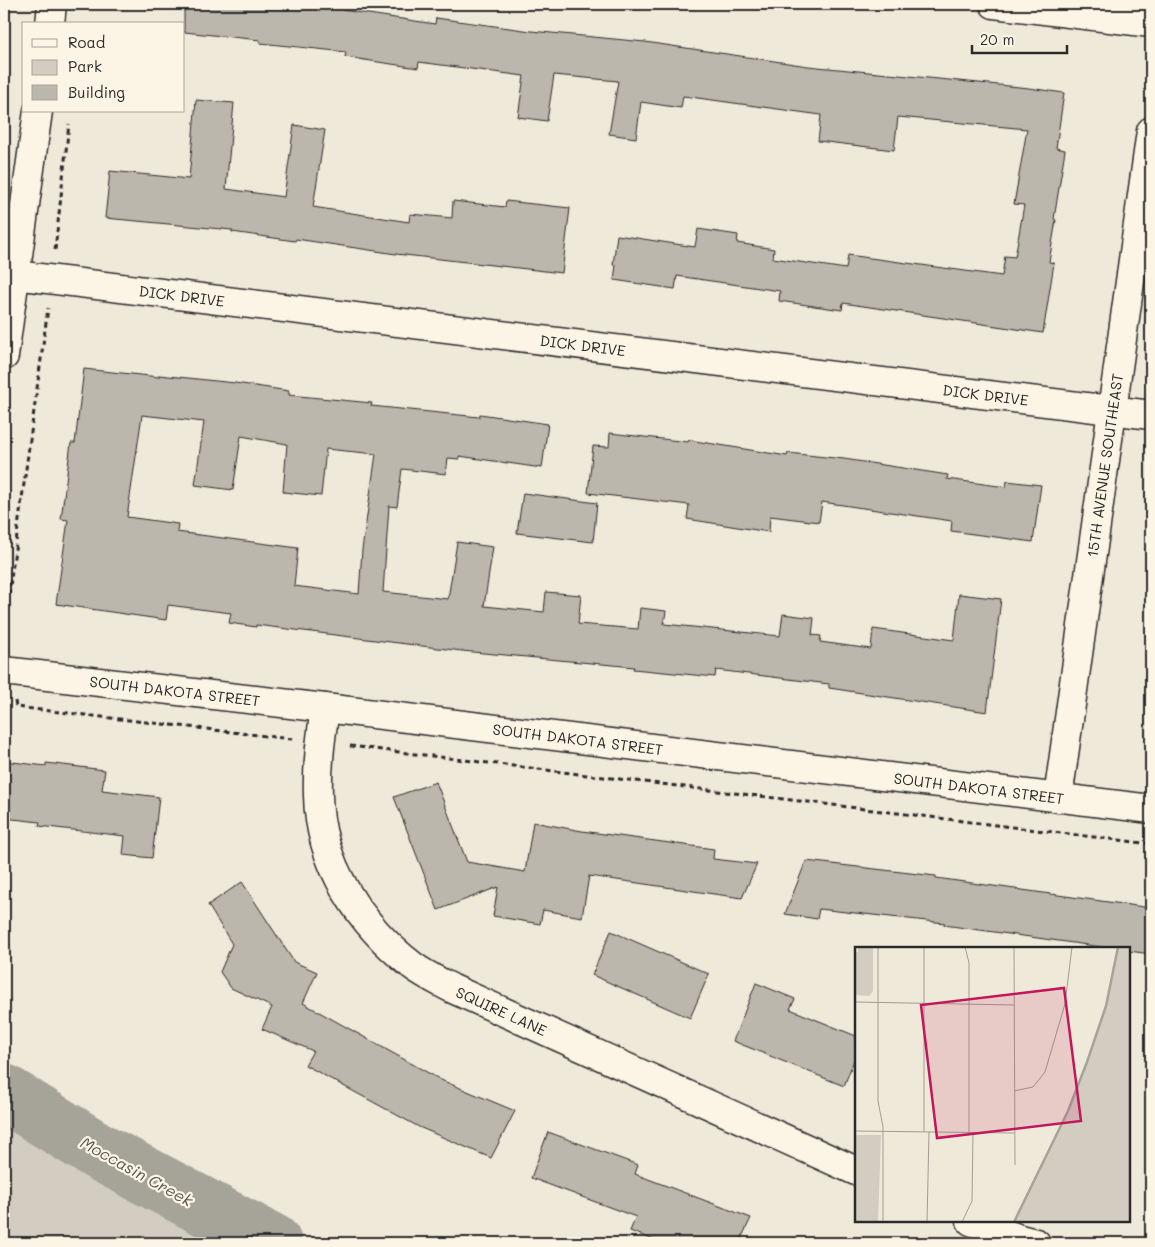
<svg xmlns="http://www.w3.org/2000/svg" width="1155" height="1247" viewBox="0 0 1155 1247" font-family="Mali,sans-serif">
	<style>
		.green { fill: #d2cdc0; stroke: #7e7c76 }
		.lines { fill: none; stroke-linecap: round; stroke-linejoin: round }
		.river { stroke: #a6a399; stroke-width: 58 }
		.building { fill: #bcb7ac; stroke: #2b2b2b; fill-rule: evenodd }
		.street-casing { stroke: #2b2b2b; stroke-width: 31 }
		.secondary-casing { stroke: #2b2b2b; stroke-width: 31 }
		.path { stroke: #2b2b2b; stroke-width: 3; stroke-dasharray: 5 4; stroke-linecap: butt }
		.street { stroke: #fcf5e5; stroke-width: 28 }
		.secondary { stroke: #fcf5e5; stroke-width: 28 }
		.labels { text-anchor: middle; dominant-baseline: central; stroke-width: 4.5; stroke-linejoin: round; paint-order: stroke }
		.street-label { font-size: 15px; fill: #2b2b2b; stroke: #fcf5e5 }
		.water-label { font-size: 16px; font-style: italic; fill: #565552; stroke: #fcf5e5 }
		.inset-river { fill: none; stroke: #a6a399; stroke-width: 2.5 }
		.inset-road { fill: none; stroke: #a19d94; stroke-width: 1 }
		.view { fill: #c2185b; fill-opacity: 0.15; stroke: #c2185b; stroke-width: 2.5 }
		.inset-edge { fill: none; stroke: #2b2b2b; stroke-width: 2.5 }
	</style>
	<rect width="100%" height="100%" fill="#efe9da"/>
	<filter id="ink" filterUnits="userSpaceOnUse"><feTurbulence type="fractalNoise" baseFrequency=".02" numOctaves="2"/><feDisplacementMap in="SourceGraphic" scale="10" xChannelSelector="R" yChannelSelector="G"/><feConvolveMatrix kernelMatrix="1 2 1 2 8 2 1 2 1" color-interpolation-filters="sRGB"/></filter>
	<g filter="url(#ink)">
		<path class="green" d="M4,1093L98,1151L273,1243H4Z"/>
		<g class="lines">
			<path class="river" d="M4,1093L98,1151L273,1243"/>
		</g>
		<g class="building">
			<path d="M184,4H311L342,7V10L435,24L436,18L531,31L645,42L808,66L1029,88L1064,93L1056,148L1065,150L1054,219L1056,220L1049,262L1054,263L1043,333L843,303L842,310L779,301L780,291L677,276L675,289L614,280L616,265H613L617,235L695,247L698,229L738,235L737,243L774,249L773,258L846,269L848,255L1002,276L1005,256L1015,257L1024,205L1014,204L1027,129L898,117L894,150L818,141L821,115L683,96L681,108L641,102L636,138L609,134L618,81L554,75L547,121L518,117L524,76L419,62L418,68L345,57L346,52L260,43V40L184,32Z"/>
			<path d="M196,100L234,103L226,189L284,197L294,125L325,130L313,207L409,222L410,214L452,218L453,201L505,207L506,201L570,208L562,273L396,254L296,239L295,241L232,232V230L105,218L110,171L189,179Z"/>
			<path d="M84,369L159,377V375L235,383L289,391V395L372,403L371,406L479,417L480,414L548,424L542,468L459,456V459L448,458L446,474L402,469L397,507L389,506L383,592L448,599L457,542L493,547L484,606L544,612L546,592L581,595L578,624L638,629L640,608L666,611L664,624L780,636L783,614L814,618L812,635L821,636L820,642L871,649L873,629L954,640L959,594L1001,599L987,712L829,688V684L716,670L715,677L633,669L634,667L462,651L256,625V627L229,623L231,613L168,605L166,620L56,604L68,520L61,519L71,443H75ZM142,415L204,422L195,485L233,490L241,436L287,444L283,492L321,496L326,449L376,454L362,550L359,594L294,586L298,548L177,532L178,524L127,517Z"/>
			<path d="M610,433L688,442L689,440L787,456L788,453L844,459L948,475L947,479L1006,487L1007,481L1041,485L1033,542L951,531L952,521L822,502L819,522L770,516L769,532L687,519L689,505L588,493L593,446L609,447Z"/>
			<path d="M523,493L597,503L593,542L517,533Z"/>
			<path d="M4,761L46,766V763L105,770L102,790L159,797L152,858L123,855L125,836L39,826L40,822L4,818Z"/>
			<path d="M436,782L467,862L525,872L533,822L582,831L714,849L713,859L757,864L742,898L589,876L582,917L543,910L540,924L493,916L498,887L438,910L394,797Z"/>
			<path d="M806,861L936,876V878L1151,908V954L1129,951V948H1109L944,925L945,923L819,909L817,919L785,914Z"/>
			<path d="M242,882L294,962L317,972L303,1003L441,1080L515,1111L491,1158L419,1127L305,1065L313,1051L262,1029L272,1007L231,988L220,972L232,944L208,905Z"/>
			<path d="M611,931L709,974L690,1018L592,975Z"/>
			<path d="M756,983L795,999L790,1009L856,1036V1055L844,1086L733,1041Z"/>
			<path d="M548,1132L638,1165L635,1174L751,1218L739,1243H662L630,1231L636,1217L531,1178Z"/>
		</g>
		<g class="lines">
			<g class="street-casing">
				<g id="street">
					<path d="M994,4L1151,23"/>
					<path id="s1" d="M15,275L1151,415"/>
					<path id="s2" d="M325,708C321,737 317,766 318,795C319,864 360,925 413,966C425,975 440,982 453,989L856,1171"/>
					<path id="s3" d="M1058,798L1151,131"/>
					<path d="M971,1221L1020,1239L1036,1243"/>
				</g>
			</g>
			<g class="secondary-casing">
				<g id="secondary">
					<path d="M50,24L52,4"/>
					<path d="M4,356L38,111"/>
					<path id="s4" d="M4,671L325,708L1151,809"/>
				</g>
			</g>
			<g class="path">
				<path d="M55,250L69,124"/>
				<path d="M4,630L48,308"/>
				<path d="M4,632L5,641"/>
				<path d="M15,701L16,707L292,739"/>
				<path d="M350,746L1151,844"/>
			</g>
			<use href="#street" class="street"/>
			<use href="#secondary" class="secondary"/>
		</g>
	</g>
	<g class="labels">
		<g class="street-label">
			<text stroke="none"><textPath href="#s1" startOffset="168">DICK DRIVE</textPath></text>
			<text stroke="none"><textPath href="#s1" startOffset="572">DICK DRIVE</textPath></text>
			<text stroke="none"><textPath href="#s1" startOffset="978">DICK DRIVE</textPath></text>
			<text stroke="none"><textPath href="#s3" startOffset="336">15TH AVENUE SOUTHEAST</textPath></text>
			<text stroke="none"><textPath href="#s4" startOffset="172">SOUTH DAKOTA STREET</textPath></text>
			<text stroke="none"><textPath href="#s4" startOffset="578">SOUTH DAKOTA STREET</textPath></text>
			<text stroke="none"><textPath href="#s4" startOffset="982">SOUTH DAKOTA STREET</textPath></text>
			<text stroke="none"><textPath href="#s2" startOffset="389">SQUIRE LANE</textPath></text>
		</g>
		<g class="water-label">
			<text transform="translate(137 1171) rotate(29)">Moccasin Creek</text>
		</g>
	</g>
	<g transform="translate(855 947)">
		<rect width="275" height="275" fill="#efe9da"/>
		<path d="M3,0H18V44L14,49L0,48V5H3ZM263,0H275V275H159L213,164L232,115L251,59ZM0,188H26L23,275H0Z" fill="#d2cdc0"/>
		<path class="inset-river" d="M159,275L213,164L232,115L251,59L263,0"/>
		<path class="inset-road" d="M23,0V154L28,180V275M69,0V185M110,0L114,16V186M159,0L160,218M0,55L159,58M159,144L178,140L190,125L210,57L217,0M0,184L159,186M72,275L74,185M107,275L117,254L118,186"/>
		<path class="view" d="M209,41L226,174L82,191L66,58Z"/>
		<rect width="275" height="275" class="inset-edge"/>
	</g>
	<rect width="1155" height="1247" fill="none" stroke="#fcf5e5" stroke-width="20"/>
	<rect x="10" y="10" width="1135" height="1227" fill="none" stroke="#2b2b2b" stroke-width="2" filter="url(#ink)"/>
	<rect x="22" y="22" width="162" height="90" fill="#fcf5e5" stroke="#a8a49b"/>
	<rect x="32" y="39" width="25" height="8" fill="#fcf5e5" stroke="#a8a49b"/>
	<text x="68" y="48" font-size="15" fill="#2b2b2b">Road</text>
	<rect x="32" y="60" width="25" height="15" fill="#d2cdc0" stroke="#a8a49b"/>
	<text x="68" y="72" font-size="15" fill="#2b2b2b">Park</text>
	<rect x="32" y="85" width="25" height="15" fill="#bcb7ac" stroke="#a8a49b"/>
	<text x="68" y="98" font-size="15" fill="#2b2b2b">Building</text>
	<path d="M972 45v8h95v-8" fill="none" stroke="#2b2b2b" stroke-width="2.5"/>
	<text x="980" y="45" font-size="15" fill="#2b2b2b" stroke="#fcf5e5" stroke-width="4" paint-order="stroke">20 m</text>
</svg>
